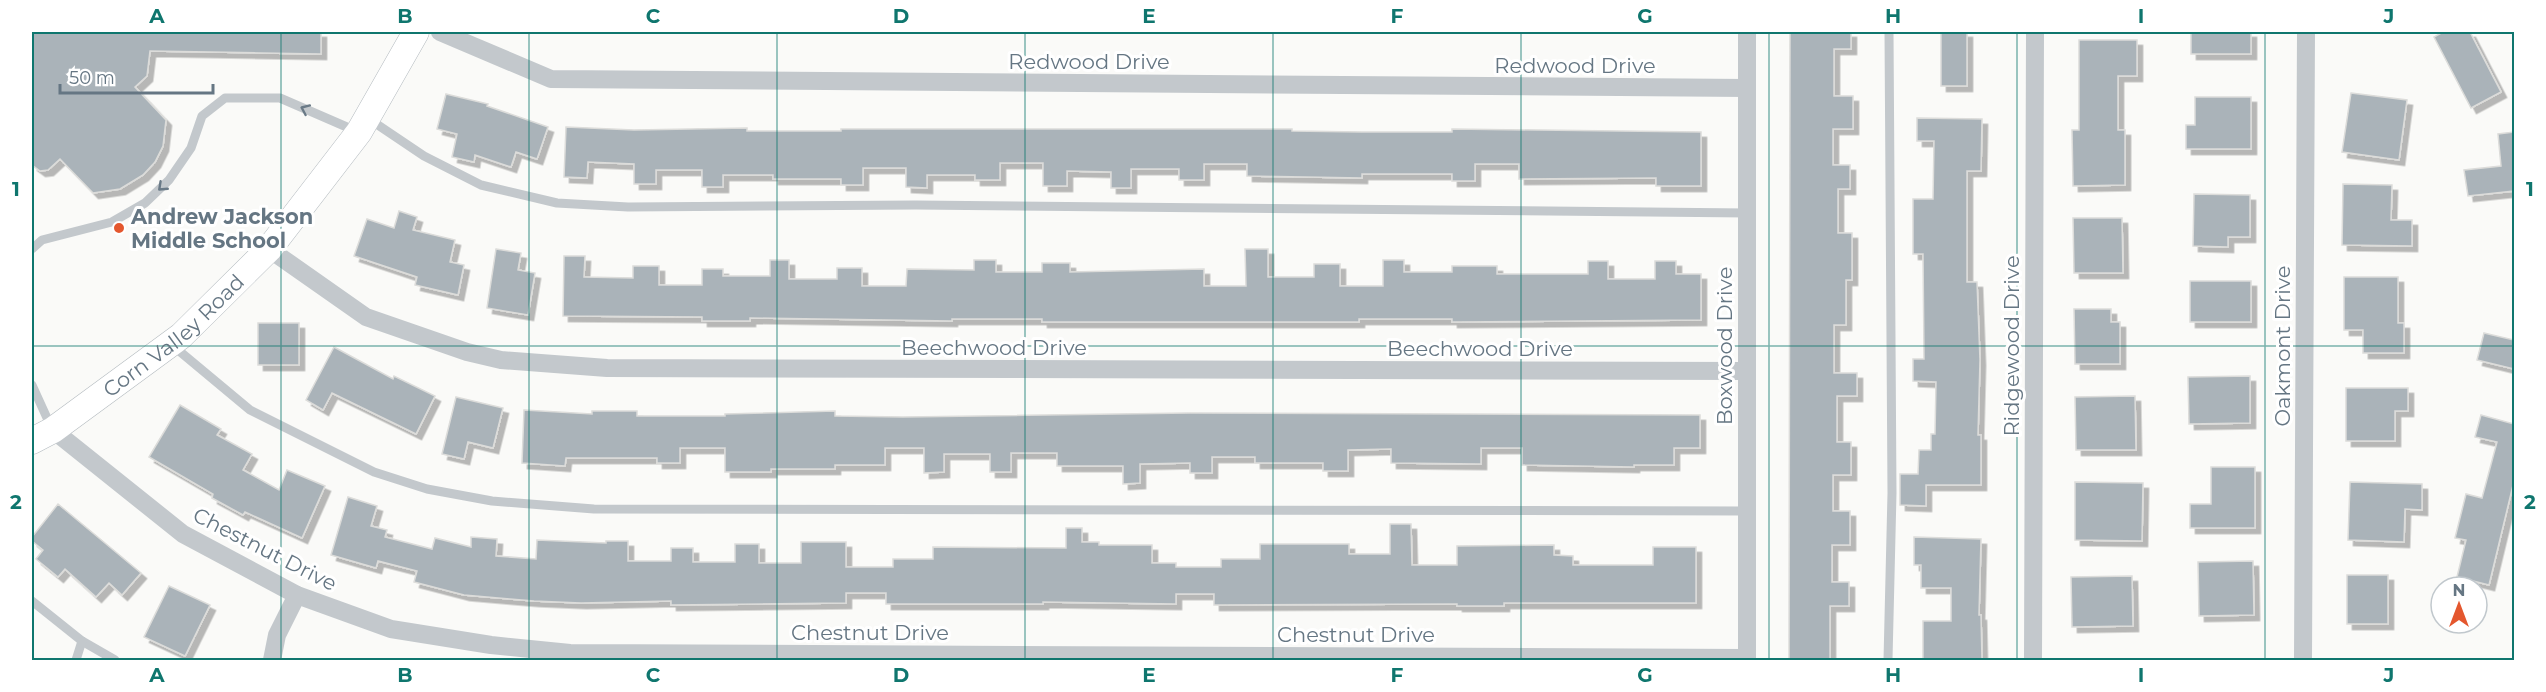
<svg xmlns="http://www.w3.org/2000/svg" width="2546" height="692" viewBox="0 0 2546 692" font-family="Montserrat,sans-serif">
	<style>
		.building { fill: #aab3b9; stroke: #dcdcda; stroke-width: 1.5; filter: url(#shadow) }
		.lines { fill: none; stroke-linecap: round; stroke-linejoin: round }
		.secondary-casing { stroke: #b3babf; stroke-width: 27 }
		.service { stroke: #c3c8cc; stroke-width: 9 }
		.minor { stroke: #c3c8cc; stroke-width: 18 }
		.secondary { stroke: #fff; stroke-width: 26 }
		.oneway { stroke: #6a7a87 }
		.grid { fill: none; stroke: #0f766e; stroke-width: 1.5; stroke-opacity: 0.55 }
		.poi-dot { fill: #e4572e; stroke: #fff; stroke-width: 2 }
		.labels { text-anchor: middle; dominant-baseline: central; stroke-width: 6; stroke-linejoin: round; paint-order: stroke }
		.street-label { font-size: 21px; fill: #657683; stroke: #fff }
		.poi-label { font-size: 21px; font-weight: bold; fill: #657683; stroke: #fff; text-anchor: start }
		.neatline { fill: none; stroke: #0f766e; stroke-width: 2 }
		.grid-label { font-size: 20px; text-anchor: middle; font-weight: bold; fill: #0f766e }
	</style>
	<defs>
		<filter id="shadow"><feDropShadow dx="5.5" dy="5.5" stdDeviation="0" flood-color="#0004"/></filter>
	</defs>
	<rect width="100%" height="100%" fill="#fafaf8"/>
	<g class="building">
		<path d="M32,32H321V54L150,51L147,76L135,87L166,120L163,146L155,162L143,175L120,189L93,193L60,159L48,170L40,171L32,165Z"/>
		<path d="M1790,32H1851V49H1834V96H1853V129H1833V165H1850V189H1838V233H1852V280H1846V325H1834V373H1857V396H1837V442H1851V475H1833V511H1850V545H1832V582H1849V606H1830V660H1789Z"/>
		<rect x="1941" y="32" width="26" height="54"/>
		<rect x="2191" y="32" width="60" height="22"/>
		<path d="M2443,32H2470L2501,92L2471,108L2434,37Z"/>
		<path d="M2079,40H2137V76H2118V130H2125V185L2073,186L2072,130H2079Z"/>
		<path d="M2351,93L2407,100L2399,160L2342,152Z"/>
		<path d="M446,94L488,104L487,106L548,127L537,159L516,152L511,167L475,155L474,162L452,157L457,134L437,129Z"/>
		<path d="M2195,97H2251V149H2186V125H2195Z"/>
		<path d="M1917,118L1982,119L1981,171H1967V282H1977L1980,360L1978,435H1981V485H1926V506L1900,505V474H1918L1919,450H1931V434H1935L1936,382L1913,381V359H1924L1923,254H1913V199H1933L1934,141H1917Z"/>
		<path d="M566,127L634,130L747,128V131H841V129H1292V131L1362,132H1452V129L1701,132V186H1656V178L1519,179V164H1475V181H1452V174H1362V178L1247,176V164H1204V180H1179V169H1131V188H1111V172L1067,171V186H1043V163H1000V180H975V175H927V188L906,187V168H863V185H841V179H773V175H723V187H702V170H656V184H634V164L588,162L587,178L564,177Z"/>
		<path d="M2514,132V191L2468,196L2464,170L2501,166L2498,134Z"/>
		<path d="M2343,184L2392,185L2391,220H2412V246L2342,245Z"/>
		<path d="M2194,194L2250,195V237H2228V247L2193,246Z"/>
		<path d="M399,211L417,217L413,230L455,240L450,262L464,265L458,295L415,285L417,277L354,256L367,219L394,228Z"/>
		<path d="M2073,218H2122L2123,273H2074Z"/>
		<path d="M496,249L521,253L518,270L535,273L528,315L487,308Z"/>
		<path d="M1245,249H1268V277H1314V264H1340V286H1383V260H1404V272H1452V266H1497V274H1588V261H1608V279H1655V261H1676V274H1701V320L1452,322V319H1359V322H1042V319H952V321L750,318V321H702V317L563,316L564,256H585L584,277L633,278V266H659V285H702V269H723V276H770V260H789V279H837V268H862V286H906L907,269L974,270V260H996V272H1042V263H1070V272L1204,269V286H1246Z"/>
		<path d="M2344,277H2398V323H2404V353H2363V330H2344Z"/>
		<rect x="2190" y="281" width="61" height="41"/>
		<path d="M2074,309H2111V322H2120V364H2075Z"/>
		<rect x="258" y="323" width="41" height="42"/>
		<path d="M2484,333L2514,340V369L2477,360Z"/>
		<path d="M334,347L393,379L394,376L435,396L416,434L332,393L323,410L306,400Z"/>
		<path d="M2250,376V423L2189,424L2188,377Z"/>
		<path d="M2346,388H2408V411H2395V441H2346Z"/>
		<path d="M2135,396L2136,450H2076L2075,397Z"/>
		<path d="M456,397L503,408L493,448L468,442L464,459L442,454Z"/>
		<path d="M180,405L221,429L217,435L252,454L243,470L279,490L287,470L325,486L302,538L245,512L243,515L212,498L213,494L149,457Z"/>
		<path d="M524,410L592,414V411H637V416H725V414L835,411V416L903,417L1190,413L1700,415V448H1674V465H1634V467L1522,465V448H1481V464L1391,463V449L1348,450V471H1323V463H1255V457H1212V473H1190V463L1140,464V483L1123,484V466H1057V453H1011V472H990V454H944V472L924,473V448H885V465H835V469H771V472H725V448H680V463H657V458H566L565,466L522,463Z"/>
		<path d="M2481,415L2514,424V481L2489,585L2457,577L2466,540L2455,538L2466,494L2482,498L2497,442L2475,437Z"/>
		<path d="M2211,467H2255V528H2190V504H2211Z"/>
		<path d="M2075,482L2143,483L2142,541L2075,540Z"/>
		<path d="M2350,482L2422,484V510L2405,509L2404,542L2348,540Z"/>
		<path d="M348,497L377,506L371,526L387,530L385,537L432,549L435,538L471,547V537L497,539L496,556L536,559L537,540L606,543V541H628V561H671V548H693V562H735V544H759V563H801V542H846V567H893V559H933V547L1066,548V528H1082V542H1099V545H1152V563H1176V567H1221V559H1260V544H1349V554H1390V524H1411L1412,565H1457V546L1554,545V555L1573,556V565H1653V547H1696V603H1504V606H1457V604L1214,605V594H1176V604L1043,602V604H886V593H846V603L671,605V601L581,603L534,601L464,595L414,582L417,571L378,561L376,568L331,555Z"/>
		<path d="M58,504L141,573L122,595L109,583L96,597L65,569L58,577L36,559L43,550L32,541V537Z"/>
		<path d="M1914,537L1981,539L1979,615H1981L1982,660H1923V621H1951V588H1921V565H1914Z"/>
		<path d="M2253,561L2254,615L2199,616L2198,562Z"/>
		<rect x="2347" y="575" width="41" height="49"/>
		<path d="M2132,576L2133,626L2072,627L2071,577Z"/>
		<path d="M169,586L210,605L185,656L144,637Z"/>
	</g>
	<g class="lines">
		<g class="secondary-casing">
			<g id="secondary">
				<path id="s1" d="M32,441L53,430L181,336L269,249L359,132L416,32"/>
			</g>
		</g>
		<g class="service">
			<path d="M369,119L424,156L481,185L557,203L628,207L916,205L1747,213"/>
			<path d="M32,249L42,240L112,222L145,203L169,180L191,148L202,116L225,98H280L356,131"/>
			<path d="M172,345L250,410L374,472L427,489L492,501L594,509L1747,511"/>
			<path d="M32,385L52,429"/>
			<path d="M32,601L82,641L115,660"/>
			<path d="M76,660L82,641"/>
			<path d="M1888,660L1892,493L1889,32"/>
		</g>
		<g class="minor">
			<path d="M440,32L551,79L1747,88"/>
			<path d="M269,249L366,317L467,352L501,360L607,368L1747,371"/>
			<path d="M53,430L183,534L297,595L391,629L491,645L570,653L1747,658"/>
			<path d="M272,660L277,635L297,595"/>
			<path d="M1747,660V32"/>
			<path d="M2033,660L2035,32"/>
			<path d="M2303,660L2306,32"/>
		</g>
		<use href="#secondary" class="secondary"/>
	</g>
	<defs><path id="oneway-chevron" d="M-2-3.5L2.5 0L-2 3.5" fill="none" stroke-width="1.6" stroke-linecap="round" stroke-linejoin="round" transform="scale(1.5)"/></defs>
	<g class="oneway">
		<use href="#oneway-chevron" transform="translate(305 109) rotate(-156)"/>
		<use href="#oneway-chevron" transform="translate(162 187) rotate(137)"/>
	</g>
	<path class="grid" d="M281,32V660M529,32V660M777,32V660M1025,32V660M1273,32V660M1521,32V660M1769,32V660M2017,32V660M2265,32V660M32,346H2514"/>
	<circle class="poi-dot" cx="119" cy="228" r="6"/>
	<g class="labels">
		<g class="street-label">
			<text x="1089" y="61">Redwood Drive</text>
			<text x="1575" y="65">Redwood Drive</text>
			<text stroke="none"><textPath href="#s1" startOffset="177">Corn Valley Road</textPath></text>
			<text transform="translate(1724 346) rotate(-90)">Boxwood Drive</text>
			<text transform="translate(2011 346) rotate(-90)">Ridgewood Drive</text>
			<text transform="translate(2282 346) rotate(-90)">Oakmont Drive</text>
			<text x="994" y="347">Beechwood Drive</text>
			<text x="1480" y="348">Beechwood Drive</text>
			<text transform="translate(265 549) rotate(27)">Chestnut Drive</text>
			<text x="870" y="632">Chestnut Drive</text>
			<text x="1356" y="634">Chestnut Drive</text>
		</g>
		<g class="poi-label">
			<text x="131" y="216">Andrew Jackson<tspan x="131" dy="24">Middle School</tspan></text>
		</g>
	</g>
	<rect width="2546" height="692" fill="none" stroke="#ffffff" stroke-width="66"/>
	<g transform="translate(2459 605)"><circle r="28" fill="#ffffff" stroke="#c1c8cd" stroke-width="1.5"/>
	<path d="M0-4.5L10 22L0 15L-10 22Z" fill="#e4572e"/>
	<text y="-9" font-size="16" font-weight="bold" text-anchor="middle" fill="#657683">N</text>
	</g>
	<path d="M60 84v9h153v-9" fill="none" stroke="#657683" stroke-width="3"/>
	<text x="69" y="84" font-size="18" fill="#657683" stroke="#ffffff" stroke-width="4.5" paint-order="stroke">50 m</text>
	<rect x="33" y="33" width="2480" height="626" class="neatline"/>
	<g class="grid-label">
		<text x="157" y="23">A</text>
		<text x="405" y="23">B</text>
		<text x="653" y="23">C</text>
		<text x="901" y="23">D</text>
		<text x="1149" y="23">E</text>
		<text x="1397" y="23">F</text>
		<text x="1645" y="23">G</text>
		<text x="1893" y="23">H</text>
		<text x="2141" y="23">I</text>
		<text x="2389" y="23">J</text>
		<text x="16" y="196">1</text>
		<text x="2530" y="196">1</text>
		<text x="16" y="509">2</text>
		<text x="2530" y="509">2</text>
		<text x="157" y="682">A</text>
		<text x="405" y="682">B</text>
		<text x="653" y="682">C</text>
		<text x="901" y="682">D</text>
		<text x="1149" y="682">E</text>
		<text x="1397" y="682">F</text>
		<text x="1645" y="682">G</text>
		<text x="1893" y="682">H</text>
		<text x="2141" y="682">I</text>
		<text x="2389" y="682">J</text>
	</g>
</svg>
